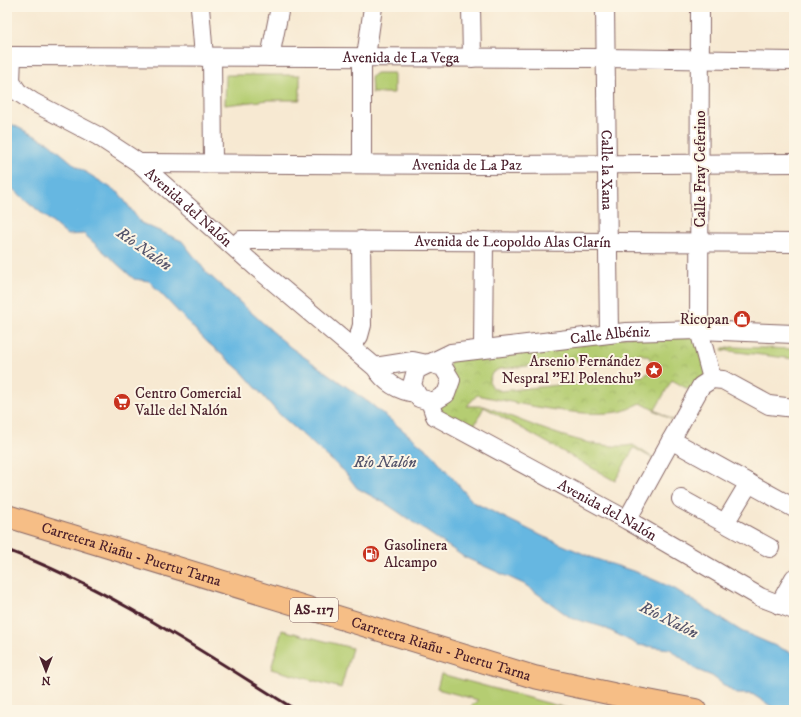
<svg xmlns="http://www.w3.org/2000/svg" width="801" height="717" viewBox="0 0 801 717" font-family="'IM FELL DW Pica',serif">
<style>
.grass{fill:#b5cd72;stroke:#80764e}
.park{fill:url(#park-crowns);stroke:#80764e;fill-rule:evenodd}
.water{fill:#66b7e1;stroke:#586b86}
.lines{fill:none;stroke-linecap:round;stroke-linejoin:round}
.minor-casing{stroke:#876665;stroke-width:20}
.major-casing{stroke:#876665;stroke-width:24}
.minor{stroke:#fff;stroke-width:18}
.major{stroke:#f6be86;stroke-width:22}
.rail{stroke:#4a1f2b;stroke-width:3}
.labels{text-anchor:middle;dominant-baseline:central;stroke-width:4;stroke-linejoin:round;paint-order:stroke}
.shield{fill:#fcf5e5;stroke:#7f5f63;stroke-width:1}
.shield-label{font-size:14px;font-weight:bold;fill:#4a1f2b}
.street-label{font-size:15px;fill:#4a1f2b;stroke:#fcf5e5}
.poi-label{font-size:15px;fill:#4a1f2b;stroke:#fcf5e5;text-anchor:end}
.water-label{font-size:16px;font-style:italic;fill:#54546b;stroke:#fcf5e5}
</style>
<defs>
<pattern id="park-crowns" width="20" height="18" patternUnits="userSpaceOnUse"><rect width="20" height="18" fill="#b5cd72"/><path d="M2 6a3 3 0 1 1 6 0M12 15a3 3 0 1 1 6 0" fill="none" stroke="#9db063"/></pattern>
</defs>
<rect width="100%" height="100%" fill="#fcf5e5"/>
<filter id="ink" filterUnits="userSpaceOnUse"><feTurbulence type="fractalNoise" baseFrequency=".025" numOctaves="2"/><feDisplacementMap in="SourceGraphic" scale="8" xChannelSelector="R" yChannelSelector="G"/><feConvolveMatrix kernelMatrix="1 2 1 2 8 2 1 2 1" color-interpolation-filters="sRGB"/></filter>
<filter id="wash" filterUnits="userSpaceOnUse"><feTurbulence type="fractalNoise" baseFrequency=".012" numOctaves="4" result="noise"/><feDisplacementMap in="SourceGraphic" scale="16" xChannelSelector="R" yChannelSelector="G"/><feGaussianBlur stdDeviation="0.9" result="paint"/><feColorMatrix in="noise" values="0 0 0 0 0 0 0 0 0 0 0 0 0 0 0 0 0 1.4 0 .05"/><feComposite in="paint" operator="in"/></filter>
<g filter="url(#wash)">
<rect width="100%" height="100%" fill="#f7e9d2"/>
<path class="grass" d="M376,73H394V93H372L371,77Z
M226,75H300V100H268L225,105Z
M733,347L794,349V359L722,350L723,348Z
M282,630L352,648L341,688L271,669Z
M441,674L573,710L504,709L467,710L478,700L437,689Z"/>
<path class="park" d="M699,330L712,379L697,394L672,380L655,410L680,424L659,462L634,448L615,481L484,407L469,435L435,416L446,394L451,353ZM641,354L649,357L653,364L650,372L643,376L501,391L493,388L489,381L492,373L499,369ZM477,395C517,403 578,418 618,412C626,411 634,406 641,403L680,424L659,462L633,445C592,453 524,421 484,406H467Z"/>
<path class="water" d="M7,122L49,143L76,166L119,193L141,223L182,241L207,273L290,347L371,404L432,454L473,502L542,536L593,558L636,572L675,589L741,631L794,654V710H777L752,694H736L712,676L697,670L670,649L638,645L603,627L571,618L524,584L464,557L388,505L357,488L344,471L279,414L242,372L206,341L149,281L134,279L84,234L67,235L7,184Z"/>
</g>
<g filter="url(#ink)">
<g class="lines">
<defs>
<g id="minor">
<path d="M200,7L204,57"/>
<path d="M471,7L472,58"/>
<path id="s1" d="M605,7L609,334"/>
<path d="M700,7L699,330L712,379"/>
<path id="s2" d="M7,56L605,58L794,61"/>
<path id="s3" d="M12,56L11,82L18,92L33,102L98,136L139,163L255,266L375,367C385,383 398,391 416,393"/>
<path d="M212,57L213,163"/>
<path d="M270,57L280,7"/>
<path d="M362,57V164"/>
<path d="M366,57L373,7"/>
<path id="s4" d="M139,163L484,165L794,163"/>
<path id="s5" d="M235,247L241,240L794,243"/>
<path d="M351,347L359,336L362,325L361,240"/>
<path d="M483,348L484,241"/>
<path id="s6" d="M429,363L443,367L451,380L446,394L433,402L419,398L412,385L416,370L451,353L626,332L699,330L794,334"/>
<path d="M375,367L413,361L427,364"/>
<path d="M712,379L723,380L769,405L794,408"/>
<path id="s7" d="M430,401L435,416L627,520L760,597L794,610"/>
<path d="M671,440L794,508"/>
<path d="M681,499L770,548"/>
<path d="M627,520L701,386L712,379"/>
<path d="M725,523L749,483"/>
<path d="M779,605L794,578"/>
</g>
<g id="major">
<path id="s8" d="M7,516L534,677L622,696L695,710"/>
</g>
</defs>
<use href="#minor" class="minor-casing"/>
<use href="#major" class="major-casing"/>
<use href="#minor" class="minor"/>
<use href="#major" class="major"/>
<path class="rail" d="M7,550C110,589 202,652 296,710"/>
</g>
</g>
<defs>
<symbol id="shop-disc" viewBox="-11 -11 22 22"><circle r="9.5" fill="#c8321e" stroke="#fcf5e5"/><path d="M-5-2.5h2.3a2.7 3.5 0 0 1 5.4 0H5L5.5 6h-11ZM-1.5-2.5h3a1.5 2.3 0 0 0-3 0Z" fill="#fff"/></symbol>
<symbol id="sight-disc" viewBox="-11 -11 22 22"><circle r="9.5" fill="#c8321e" stroke="#fcf5e5"/><path d="M0-6L1.8-2.2L6-1.7L2.9 1.2L3.7 5.4L0 3.3L-3.7 5.4L-2.9 1.2L-6-1.7L-1.8-2.2Z" fill="#fff"/></symbol>
<symbol id="supermarket-disc" viewBox="-11 -11 22 22"><circle r="9.5" fill="#c8321e" stroke="#fcf5e5"/><path d="M-6-5.5h2.5l.6 2H6L4.5 2H-2.5L-4.4-4H-6ZM-1.5 3.2a1.3 1.3 0 1 0 .1 0ZM3 3.2a1.3 1.3 0 1 0 .1 0Z" fill="#fff"/></symbol>
<symbol id="fuel-disc" viewBox="-11 -11 22 22"><circle r="9.5" fill="#c8321e" stroke="#fcf5e5"/><path d="M-5.5-6h7V0h2V4h1.3V-2.5L3-4.5l.8-.8L6-3V5H2.5V1h-1V6h-7ZM-4.2-4.7v3.2H.2V-4.7Z" fill="#fff"/></symbol>
</defs>
<g fill-rule="evenodd">
<use href="#shop-disc" x="732" y="309" width="20" height="20"/>
<use href="#sight-disc" x="644" y="360" width="20" height="20"/>
<use href="#supermarket-disc" x="112" y="392" width="20" height="20"/>
<use href="#fuel-disc" x="361" y="544" width="20" height="20"/>
</g>
<g class="labels">
<rect class="shield" x="290" y="598" width="48" height="24" rx="3"/>
<g class="shield-label">
<text x="314" y="610">AS-117</text>
</g>
<g class="street-label">
<text stroke="none"><textPath href="#s2" startOffset="394">Avenida de La Vega</textPath></text>
<text stroke="none"><textPath href="#s4" startOffset="328">Avenida de La Paz</textPath></text>
<text transform="translate(700 169) rotate(-90)">Calle Fray Ceferino</text>
<text stroke="none"><textPath href="#s1" startOffset="163">Calle la Xana</textPath></text>
<text stroke="none"><textPath href="#s3" startOffset="245">Avenida del Nalón</textPath></text>
<text stroke="none"><textPath href="#s5" startOffset="281">Avenida de Leopoldo Alas Clarín</textPath></text>
<text stroke="none"><textPath href="#s6" startOffset="304">Calle Albéniz</textPath></text>
<text stroke="none"><textPath href="#s7" startOffset="212">Avenida del Nalón</textPath></text>
<text stroke="none"><textPath href="#s8" startOffset="130">Carretera Riañu - Puertu Tarna</textPath></text>
<text stroke="none"><textPath href="#s8" startOffset="454">Carretera Riañu - Puertu Tarna</textPath></text>
</g>
<g class="poi-label">
<text x="729" y="319">Ricopan</text>
<text x="641" y="361">Arsenio Fernández<tspan x="641" dy="17">Nespral "El Polenchu"</tspan></text>
<text x="135" y="393" text-anchor="start">Centro Comercial<tspan x="135" dy="17">Valle del Nalón</tspan></text>
<text x="384" y="545" text-anchor="start">Gasolinera<tspan x="384" dy="17">Alcampo</tspan></text>
</g>
<g class="water-label">
<text transform="translate(144 249) rotate(35)">Río Nalón</text>
<text x="385" y="462">Río Nalón</text>
<text transform="translate(669 620) rotate(27)">Río Nalón</text>
</g>
</g>
<rect width="801" height="717" fill="none" stroke="#fcf5e5" stroke-width="24"/>
<g transform="translate(46 671) rotate(180)" stroke="#fcf5e5" stroke-width="3" paint-order="stroke">
<path d="M0-3L7 15L0 10L-7 15Z" fill="#4a1f2b"/>
<text y="-6" font-size="11" font-weight="bold" text-anchor="middle" fill="#4a1f2b">N</text>
</g>
</svg>
